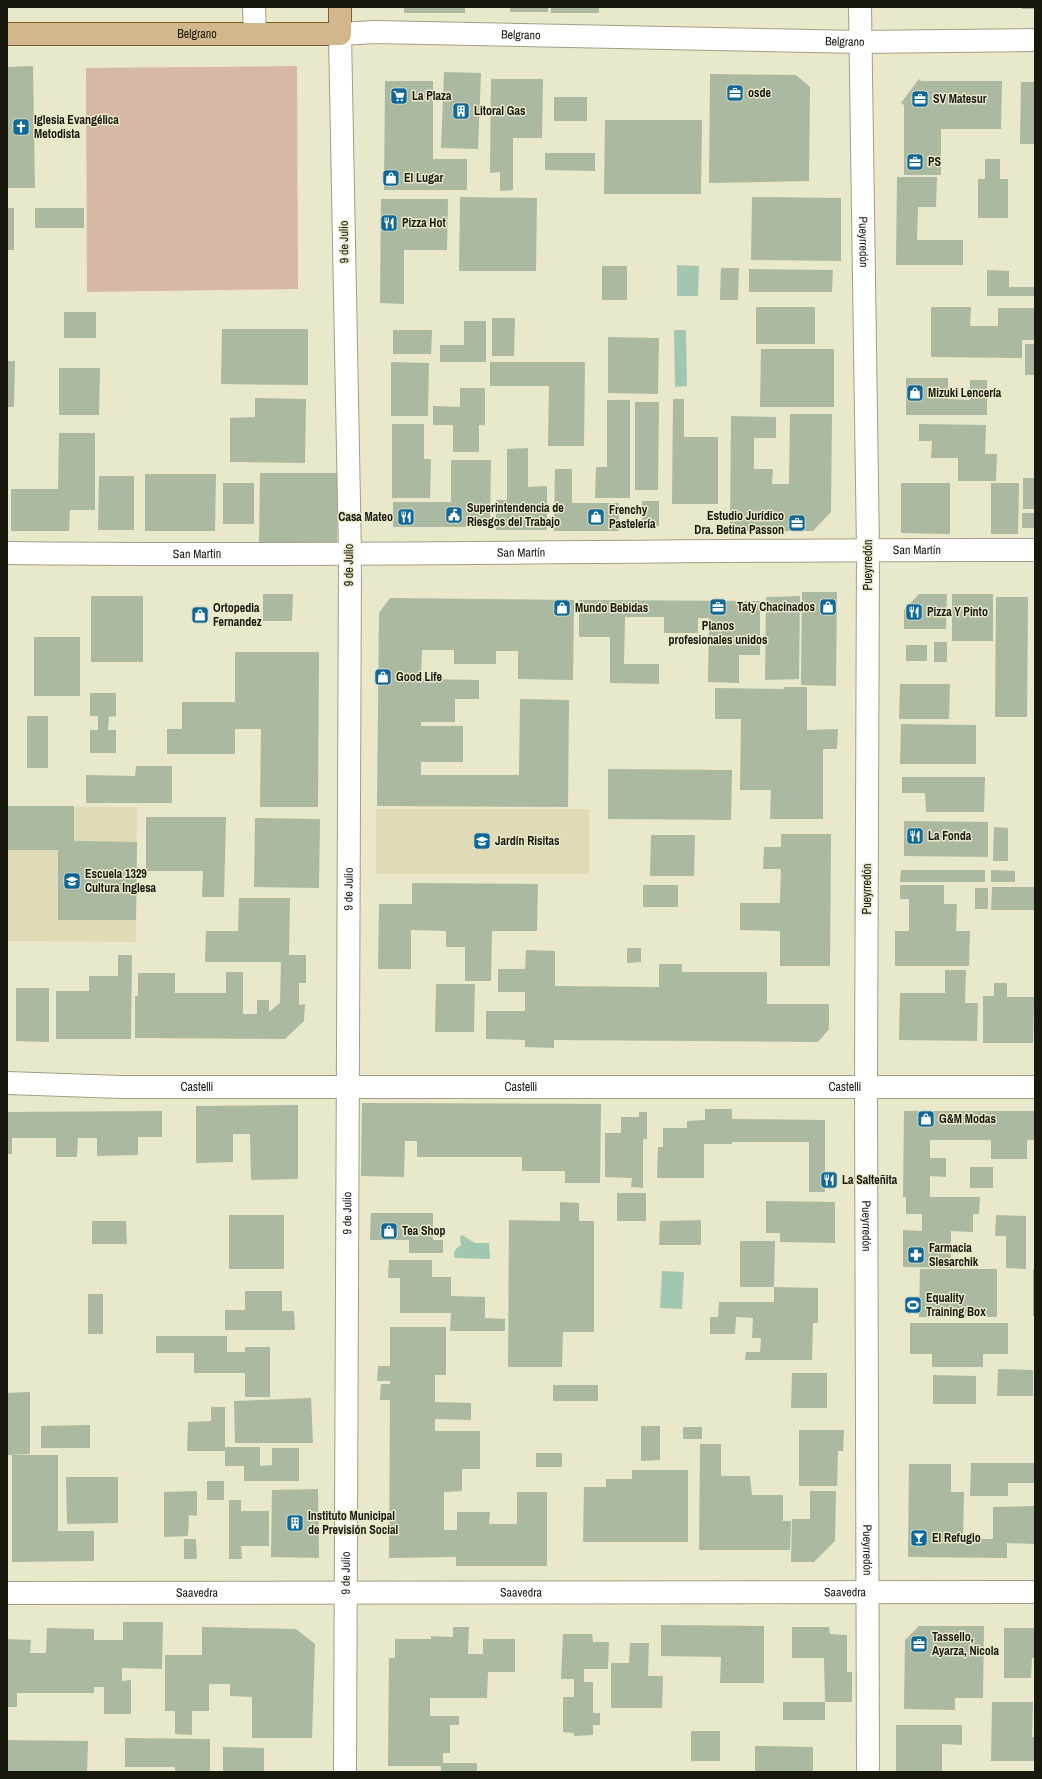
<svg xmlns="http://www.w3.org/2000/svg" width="1042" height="1779" viewBox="0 0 1042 1779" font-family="'Archivo Narrow',sans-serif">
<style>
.built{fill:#dedbb6}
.green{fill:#d7b7a6}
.water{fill:#a1c7b0}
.building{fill:#aab99f}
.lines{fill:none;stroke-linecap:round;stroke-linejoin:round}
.minor-casing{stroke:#a19f83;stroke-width:24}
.major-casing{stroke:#7e602e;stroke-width:24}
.minor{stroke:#fff;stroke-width:22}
.major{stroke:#d2b68c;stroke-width:22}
.labels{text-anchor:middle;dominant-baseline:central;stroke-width:3;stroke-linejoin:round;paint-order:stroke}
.street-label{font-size:12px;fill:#19180e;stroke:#eae8ca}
.poi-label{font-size:12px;font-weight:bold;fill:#19180e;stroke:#eae8ca;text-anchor:start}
</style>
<rect width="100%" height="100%" fill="#eae8ca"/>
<path class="built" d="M7,806L137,807L136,942L7,941Z
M376,809H589V874H376Z"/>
<path class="green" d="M297,66L298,289L87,292L86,68Z"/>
<path class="water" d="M677,265L699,266L698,296H677Z
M674,330H686L687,386L675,387Z
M462,1235L475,1243H489L490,1259L455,1258C452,1251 456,1249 461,1245L460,1237Z
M662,1271L684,1272L682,1309L660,1308Z"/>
<path class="building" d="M404,7H465V13H404Z
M510,7H548V12H510Z
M551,7H599V13H551Z
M1022,7H1035V9H1022Z
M33,66L35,188H7V67Z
M444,72L481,73L478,149L441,148Z
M710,74L796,75L810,87L809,181L709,183Z
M491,79H543L542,138H513V190L500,191V172L490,173Z
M919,79L921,81H1002L1001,129H941V175H904V105L901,103Z
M385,81H433V159H467V190H384Z
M1021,82H1035V144H1020Z
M554,97H587V121H554Z
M605,120H702L701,194H604Z
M545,153H595V171L545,170Z
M985,159H1000V179H1008V218H978V179H985Z
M897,177H937L936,207H918L917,240H963V265H896Z
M460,197L537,198L536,271H459Z
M752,197L841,198V261L751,260Z
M381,199H448L447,250H404V304L380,303Z
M7,208H14V250H7Z
M35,208H84V228H35Z
M602,266H627V300H602Z
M721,268H739L738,300H720Z
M749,269L833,270L832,292H749Z
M987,270L1009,271V287H1035V296H987Z
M756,307H815V344H756Z
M931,307H971L970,326H998V308H1035V340H1022V358L931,357Z
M64,312H96V338H64Z
M492,318H515L514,356H492Z
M464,321H486V362H440V345H464Z
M222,329H308V385L221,384Z
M393,330H432L431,354H393Z
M608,337L659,338L658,394L608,393Z
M1025,344H1035V375H1025Z
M761,349H834V407H760Z
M7,361H15L14,407H7Z
M391,362L429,363L428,416H391Z
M490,362H585L584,446H548L549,386H490Z
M59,368H100L99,415H59Z
M906,378H948V399L970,400V380H987V415H906Z
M460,388H485V425H479V452H453V425H433V406L460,407Z
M255,398L306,399L305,463L230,462V418L255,417Z
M673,399H684V437H718V504H672Z
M607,400H630V498H595L596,467H607Z
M635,402H659L658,490H635Z
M790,414H832L831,512L813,531H730L731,416L776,417V438H754V469H773L772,484H789Z
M392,424H424V459H431L430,498H392Z
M919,424L986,425L985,454H997L996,481H958V458H931L932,441H919Z
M59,433H95V510H70L69,531H11V489H58Z
M528,448V487L547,486V530H496V500H507V449Z
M451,460H491L490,527H393V502H451Z
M555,469H572V503H619V531H554Z
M260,473H338L337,545H259Z
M145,474H216L215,531H145Z
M99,476H134V530H98Z
M1023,478H1035V509H1023Z
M223,483H254V524H223Z
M901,483H950V534L901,533Z
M991,483H1019L1018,534H991Z
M642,501H659V526L642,525Z
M1022,513H1035V528H1022Z
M802,592H837L836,686L801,685Z
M263,594H293L292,621H263Z
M919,594H947L946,629H904V610Z
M952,594H993V641H952Z
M91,596H143V662H91Z
M800,596L799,679L765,680L766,597Z
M996,597H1028L1027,717H995Z
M390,598L574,600L573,680L518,679V651H496V664H454V650H422L421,679L479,680V699H455V722H421V726H463V762H421V775H519L520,699L569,700L568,807L377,806L379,613Z
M579,600L760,601V655H739V683L708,682L709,618H698V633H664V617H625L624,664H659V684L610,683V637H579Z
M34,637H80V696H34Z
M934,642H947V662H934Z
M906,645H927V661H906Z
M235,652H319L318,807H260L261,729H235V754H167V729H182V702H235Z
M900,684H950L949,719H899Z
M784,687H807V730L838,729L837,749H823V819H770L771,790H740L741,719H715V688L784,689Z
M90,693H116V716L109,717L108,730H116V753H90V730H98V716H90Z
M27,716H48V768H27Z
M901,724L976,725V764H900Z
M136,766H172V803H86V775L135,776Z
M608,769L732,770L731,820L608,819Z
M902,777H985L984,812H926L925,793H902Z
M7,806H74V841L137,842L136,920H58V850H7Z
M146,817H226L224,897H202L203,871H146Z
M255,818L320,819L319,888L254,887Z
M904,821L988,822V857L904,856Z
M994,827L1008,828V861H993Z
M781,834H831L830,966H780V931L740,930V903H780L781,869H763L764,847H781Z
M651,835H695L694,876H650Z
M901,870H985V882H900Z
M991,870L1015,871V882H991Z
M412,883L538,884L537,931H492L491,981H465V947H446V931L411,930V969H378L379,904H412Z
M643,885H678V907H643Z
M900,885H944V904H957L956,931H970L969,966H895V931H909V899H900Z
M992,887H1035V910H991Z
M975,888H988V909H975Z
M239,898H290L289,955H306V983H299V1005L305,1004L304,1021L285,1039L135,1038V996H138V973H175V993H226V972H243V1014H257V1000H269V1012L280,1003L281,962H205L206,931H238Z
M627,948H641V962L627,963Z
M526,950L555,951V986L659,987V964H682V972H767V1004H829V1029L818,1042L554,1040V1048L525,1047V1040L486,1039V1011H525V992H498V969H525Z
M118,955H132L131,1039H56V991H89V976H118Z
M945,970H966L965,1003H978L977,1041L899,1040L900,993H945Z
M994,983H1007V997H1034L1033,1043H983V996H994Z
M436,984H475L474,1032H435Z
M16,988H49V1042L16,1041Z
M362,1103L601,1104L600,1183H565V1171H522V1157H417V1141H405L404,1177L361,1176Z
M298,1105V1179L251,1180L250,1134H233V1162L196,1163V1106Z
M705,1109H732V1119L825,1120V1192H809V1142H732V1144H704V1178H657L658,1147H663V1128H687V1121L705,1120Z
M162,1111V1137H138V1155L97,1156V1138H78L77,1157H56V1138H12V1154H7V1112Z
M904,1111H1035V1140H1027V1159H991V1140H930V1158H946V1177L930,1176V1197H980L979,1214H973V1232L951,1231V1268L903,1267V1230L922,1231V1214H906V1197H903Z
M639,1112H647V1139H643V1188L631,1187L632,1178L605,1177V1133H621V1117H639Z
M970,1167H993V1188H970Z
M617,1193H646V1221H617Z
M766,1201L835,1202V1243L780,1242V1233H766Z
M560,1202L579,1203V1221H594V1332H563L562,1367H508L509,1220L560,1221Z
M371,1213H433V1240H443V1253H409V1240H370Z
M229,1215H284V1269H229Z
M996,1215L1026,1216V1269L1006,1268V1236H995Z
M701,1220V1245H659L660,1221Z
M92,1221H126L127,1244H92Z
M740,1241H775L774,1287H740Z
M389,1260H432V1277H451V1296L485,1297V1318L505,1319V1331H450L451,1313H400V1278H388Z
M920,1269H997V1317H919Z
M1033,1269H1035V1316H1033Z
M774,1287L818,1288V1323H813L812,1360H745L746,1352H760L761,1338H752L753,1318L736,1317L735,1334H710V1317H718L719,1302H774Z
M245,1291H282V1311H294L295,1330H225V1310H245Z
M88,1294H103V1334H88Z
M910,1323H1008V1354H983V1367H932V1354H910Z
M390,1327H446V1375H435V1402L471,1403V1420L435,1419V1431H480V1469H462V1491L444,1492V1530H457V1512H490L489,1524H517V1492H547V1566H456V1557L389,1558L390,1400H380L381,1384H390V1381H377L378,1366H390Z
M156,1336H227V1352H245V1347H270V1397H245V1373H194V1353H156Z
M998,1369L1033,1370V1396H997Z
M792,1373H827V1408H791Z
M933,1375L976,1376V1404H933Z
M553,1385H598V1401H553Z
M30,1392V1454L7,1455V1393Z
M311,1398L313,1443H235L234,1401Z
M211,1407H225V1447H260V1466L272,1465V1448H299V1481H244V1466H225V1451H187L188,1422L211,1421Z
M90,1425V1448H41V1426Z
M641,1426H660V1460L641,1461Z
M683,1427H702V1439H683Z
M799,1430H844L843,1451H838L837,1486H799Z
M700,1444H721V1476H750L752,1495H783V1521H791L790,1550H699Z
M536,1453H562V1467H536Z
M12,1455H58V1531H94V1561L12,1562Z
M971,1463H1035V1483H1008V1496H970Z
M909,1464H951V1492H964L963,1539H993V1507L1035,1506V1544L1007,1543V1558L908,1557Z
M632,1470H688V1542H583L584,1487H606V1479H632Z
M66,1477H118V1523L67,1524Z
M207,1481H224V1500H207Z
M318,1489L319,1558L271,1557L272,1490Z
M197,1491V1516L189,1515L188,1536L164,1537V1492Z
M810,1491H836L835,1541L814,1562H791L792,1519H810Z
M229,1500H241V1511H269V1546H241L242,1559H229Z
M184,1539H196L197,1559H184Z
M123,1622H163L162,1669L122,1668V1681L131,1680V1714H104V1687H94V1693H17V1707H7V1639L31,1640L30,1653H46L47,1628L94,1629V1640H123Z
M661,1625L764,1626V1683H720L721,1657L661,1656Z
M919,1626H984L983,1698H955V1710L904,1709L905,1640Z
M202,1627L296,1629L315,1644L312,1738H252V1697L230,1696V1684H209V1711H192V1735L175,1734V1711H165V1655H202Z
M453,1627H469L468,1654H483V1639H515V1672H488L487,1698H430V1716H459V1725H450V1753H443V1763H477V1772H441V1766H388L389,1658H395V1639H431V1636L453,1637Z
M792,1627H829L830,1634L847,1635V1672H852V1702H825V1720H783V1702H825L824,1658H792Z
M1004,1628H1035V1658H1032L1031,1678H1004Z
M563,1634H592L593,1642H609L608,1669H584V1682H593V1713H600V1725H593V1735L574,1736V1733L563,1732V1697H574V1679H561Z
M630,1643H649L648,1676H663L662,1708H611V1663H629Z
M992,1702H1033L1032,1737H1035V1761H991Z
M896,1725H962V1745L942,1744V1772H896Z
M691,1731H720V1761H691Z
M125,1738L210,1739V1772H175V1767H125Z
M7,1740L88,1741L87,1772H7Z
M755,1746L813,1747V1772H755Z
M223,1747L264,1748V1772H223Z"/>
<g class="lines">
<defs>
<g id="minor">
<path d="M254,7L255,34"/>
<path id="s1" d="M860,7L868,550L866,1087L868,1772"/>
<path id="s2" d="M7,553C350,557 692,549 1035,550"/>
<path id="s3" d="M7,1083L121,1087H1035"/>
<path id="s4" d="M7,1593L1035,1592"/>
<path id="s5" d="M345,1772L350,555L340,34L375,32L860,42L1035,40"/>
</g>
<g id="major">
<path id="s6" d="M7,34H340V7"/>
</g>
</defs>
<use href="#minor" class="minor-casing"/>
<use href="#major" class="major-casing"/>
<use href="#minor" class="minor"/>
<use href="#major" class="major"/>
</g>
<defs>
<symbol id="office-square" viewBox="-11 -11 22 22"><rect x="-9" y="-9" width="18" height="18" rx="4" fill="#116898" stroke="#eae8ca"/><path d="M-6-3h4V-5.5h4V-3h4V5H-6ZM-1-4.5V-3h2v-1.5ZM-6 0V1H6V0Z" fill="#fff"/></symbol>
<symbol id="supermarket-square" viewBox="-11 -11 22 22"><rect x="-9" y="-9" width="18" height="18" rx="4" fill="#116898" stroke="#eae8ca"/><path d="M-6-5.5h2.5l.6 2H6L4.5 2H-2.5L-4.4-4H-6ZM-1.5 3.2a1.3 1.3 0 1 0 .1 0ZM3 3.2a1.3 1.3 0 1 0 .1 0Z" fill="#fff"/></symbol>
<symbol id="building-square" viewBox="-11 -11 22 22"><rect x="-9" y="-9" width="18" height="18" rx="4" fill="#116898" stroke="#eae8ca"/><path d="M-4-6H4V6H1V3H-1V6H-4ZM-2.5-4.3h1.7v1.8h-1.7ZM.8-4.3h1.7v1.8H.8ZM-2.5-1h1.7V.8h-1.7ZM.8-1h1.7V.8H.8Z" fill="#fff"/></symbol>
<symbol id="church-square" viewBox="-11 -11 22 22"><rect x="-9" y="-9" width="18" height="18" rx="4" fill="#116898" stroke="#eae8ca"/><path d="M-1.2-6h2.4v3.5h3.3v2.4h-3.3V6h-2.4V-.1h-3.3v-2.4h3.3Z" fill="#fff"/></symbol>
<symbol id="shop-square" viewBox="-11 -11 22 22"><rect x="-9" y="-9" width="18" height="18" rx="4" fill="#116898" stroke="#eae8ca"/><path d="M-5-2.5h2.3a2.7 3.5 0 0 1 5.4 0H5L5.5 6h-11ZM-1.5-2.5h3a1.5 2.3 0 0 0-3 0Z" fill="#fff"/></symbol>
<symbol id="restaurant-square" viewBox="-11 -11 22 22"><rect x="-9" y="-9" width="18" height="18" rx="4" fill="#116898" stroke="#eae8ca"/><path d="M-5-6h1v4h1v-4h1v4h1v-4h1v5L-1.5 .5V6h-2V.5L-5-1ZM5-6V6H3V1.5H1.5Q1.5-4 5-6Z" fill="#fff"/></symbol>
<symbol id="civic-square" viewBox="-11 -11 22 22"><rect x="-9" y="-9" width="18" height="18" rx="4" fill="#116898" stroke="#eae8ca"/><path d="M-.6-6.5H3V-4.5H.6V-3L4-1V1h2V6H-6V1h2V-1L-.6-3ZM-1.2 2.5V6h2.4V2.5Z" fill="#fff"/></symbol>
<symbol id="school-square" viewBox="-11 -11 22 22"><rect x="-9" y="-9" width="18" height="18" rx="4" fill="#116898" stroke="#eae8ca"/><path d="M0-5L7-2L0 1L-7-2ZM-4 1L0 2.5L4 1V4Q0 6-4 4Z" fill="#fff"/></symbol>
<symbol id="pharmacy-square" viewBox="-11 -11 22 22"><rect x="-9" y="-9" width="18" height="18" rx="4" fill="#116898" stroke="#eae8ca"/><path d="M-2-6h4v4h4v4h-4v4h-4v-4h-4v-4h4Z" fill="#fff"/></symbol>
<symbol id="stadium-square" viewBox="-11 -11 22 22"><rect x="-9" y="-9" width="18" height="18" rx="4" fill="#116898" stroke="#eae8ca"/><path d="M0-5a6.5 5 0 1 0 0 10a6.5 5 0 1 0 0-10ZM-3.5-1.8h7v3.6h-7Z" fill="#fff"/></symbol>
<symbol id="bar-square" viewBox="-11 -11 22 22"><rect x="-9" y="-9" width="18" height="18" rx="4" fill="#116898" stroke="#eae8ca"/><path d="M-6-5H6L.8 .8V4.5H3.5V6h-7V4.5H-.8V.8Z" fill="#fff"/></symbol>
</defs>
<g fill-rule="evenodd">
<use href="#office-square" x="725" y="83" width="20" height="20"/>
<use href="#supermarket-square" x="389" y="86" width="20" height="20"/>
<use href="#office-square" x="910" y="89" width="20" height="20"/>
<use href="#building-square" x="451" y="101" width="20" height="20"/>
<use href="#church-square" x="11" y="117" width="20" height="20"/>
<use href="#office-square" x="905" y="152" width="20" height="20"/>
<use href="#shop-square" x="381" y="168" width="20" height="20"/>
<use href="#restaurant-square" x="379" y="213" width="20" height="20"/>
<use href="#shop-square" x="905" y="383" width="20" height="20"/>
<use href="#civic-square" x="444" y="505" width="20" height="20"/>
<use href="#restaurant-square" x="396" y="507" width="20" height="20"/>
<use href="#shop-square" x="586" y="507" width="20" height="20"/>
<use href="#office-square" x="787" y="513" width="20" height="20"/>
<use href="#office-square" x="708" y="597" width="20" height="20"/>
<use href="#shop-square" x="818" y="597" width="20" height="20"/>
<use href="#shop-square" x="552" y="598" width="20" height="20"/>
<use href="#restaurant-square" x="904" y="602" width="20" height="20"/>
<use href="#shop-square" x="190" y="605" width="20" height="20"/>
<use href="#shop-square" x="373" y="667" width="20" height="20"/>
<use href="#restaurant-square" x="905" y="826" width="20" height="20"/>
<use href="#school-square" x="472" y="831" width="20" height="20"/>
<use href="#school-square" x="62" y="871" width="20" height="20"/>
<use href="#shop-square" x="916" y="1109" width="20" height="20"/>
<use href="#restaurant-square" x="819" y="1170" width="20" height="20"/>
<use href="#shop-square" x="379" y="1221" width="20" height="20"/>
<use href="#pharmacy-square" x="906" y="1245" width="20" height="20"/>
<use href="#stadium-square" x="903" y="1295" width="20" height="20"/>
<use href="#building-square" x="285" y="1513" width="20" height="20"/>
<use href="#bar-square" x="909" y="1528" width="20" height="20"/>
<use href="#office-square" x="909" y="1634" width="20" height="20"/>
</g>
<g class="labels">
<g class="street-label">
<text stroke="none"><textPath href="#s6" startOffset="190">Belgrano</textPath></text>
<text stroke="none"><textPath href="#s5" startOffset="1919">Belgrano</textPath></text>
<text stroke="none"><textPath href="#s5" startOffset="2243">Belgrano</textPath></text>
<text transform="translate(344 242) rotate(-91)">9 de Julio</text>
<text stroke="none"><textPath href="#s1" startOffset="235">Pueyrredón</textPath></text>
<text stroke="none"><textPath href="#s2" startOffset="910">San Martín</textPath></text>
<text stroke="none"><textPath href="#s2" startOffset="514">San Martín</textPath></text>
<text stroke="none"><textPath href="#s2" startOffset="190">San Martín</textPath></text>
<text transform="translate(349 565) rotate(-90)">9 de Julio</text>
<text transform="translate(868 565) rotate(-90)">Pueyrredón</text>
<text stroke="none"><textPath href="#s5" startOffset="883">9 de Julio</textPath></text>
<text transform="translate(867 889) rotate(-90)">Pueyrredón</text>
<text stroke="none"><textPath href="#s3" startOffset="190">Castelli</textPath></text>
<text stroke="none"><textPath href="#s3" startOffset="514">Castelli</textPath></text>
<text stroke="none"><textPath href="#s3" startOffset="838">Castelli</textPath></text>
<text stroke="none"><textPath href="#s5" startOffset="559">9 de Julio</textPath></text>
<text stroke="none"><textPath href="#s1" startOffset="1219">Pueyrredón</textPath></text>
<text stroke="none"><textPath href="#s1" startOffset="1543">Pueyrredón</textPath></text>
<text stroke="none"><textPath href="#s5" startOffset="199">9 de Julio</textPath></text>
<text stroke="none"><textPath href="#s4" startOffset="514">Saavedra</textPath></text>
<text stroke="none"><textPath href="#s4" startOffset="838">Saavedra</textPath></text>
<text stroke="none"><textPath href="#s4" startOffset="190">Saavedra</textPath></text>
</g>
<g class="poi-label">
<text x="748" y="93">osde</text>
<text x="412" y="96">La Plaza</text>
<text x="933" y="99">SV Matesur</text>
<text x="474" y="111">Litoral Gas</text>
<text x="34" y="120">Iglesia Evangélica<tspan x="34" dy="14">Metodista</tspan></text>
<text x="928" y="162">PS</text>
<text x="404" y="178">El Lugar</text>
<text x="402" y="223">Pizza Hot</text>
<text x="928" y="393">Mizuki Lencería</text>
<text x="467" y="508">Superintendencia de<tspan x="467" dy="14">Riesgos del Trabajo</tspan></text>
<text x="609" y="510">Frenchy<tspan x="609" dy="14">Pastelería</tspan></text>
<text x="784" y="516" text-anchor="end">Estudio Jurídico<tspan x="784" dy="14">Dra. Betina Passon</tspan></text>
<text x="393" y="517" text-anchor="end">Casa Mateo</text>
<text x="815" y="607" text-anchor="end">Taty Chacinados</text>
<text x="213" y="608">Ortopedia<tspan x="213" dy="14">Fernandez</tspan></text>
<text x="575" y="608">Mundo Bebidas</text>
<text x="927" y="612">Pizza Y Pinto</text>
<text x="718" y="626" text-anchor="middle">Planos<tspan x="718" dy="14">profesionales unidos</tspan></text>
<text x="396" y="677">Good Life</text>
<text x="928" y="836">La Fonda</text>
<text x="495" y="841">Jardín Risitas</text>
<text x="85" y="874">Escuela 1329<tspan x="85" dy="14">Cultura Inglesa</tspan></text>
<text x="939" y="1119">G&amp;M Modas</text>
<text x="842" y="1180">La Salteñita</text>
<text x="402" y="1231">Tea Shop</text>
<text x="929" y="1248">Farmacia<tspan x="929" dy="14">Slesarchik</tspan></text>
<text x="926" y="1298">Equality<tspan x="926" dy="14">Training Box</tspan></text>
<text x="308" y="1516">Instituto Municipal<tspan x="308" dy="14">de Previsión Social</tspan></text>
<text x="932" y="1538">El Refugio</text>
<text x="932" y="1637">Tassello,<tspan x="932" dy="14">Ayarza, Nicola</tspan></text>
</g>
</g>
<rect width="1042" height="1779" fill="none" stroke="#19180e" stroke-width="16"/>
</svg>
